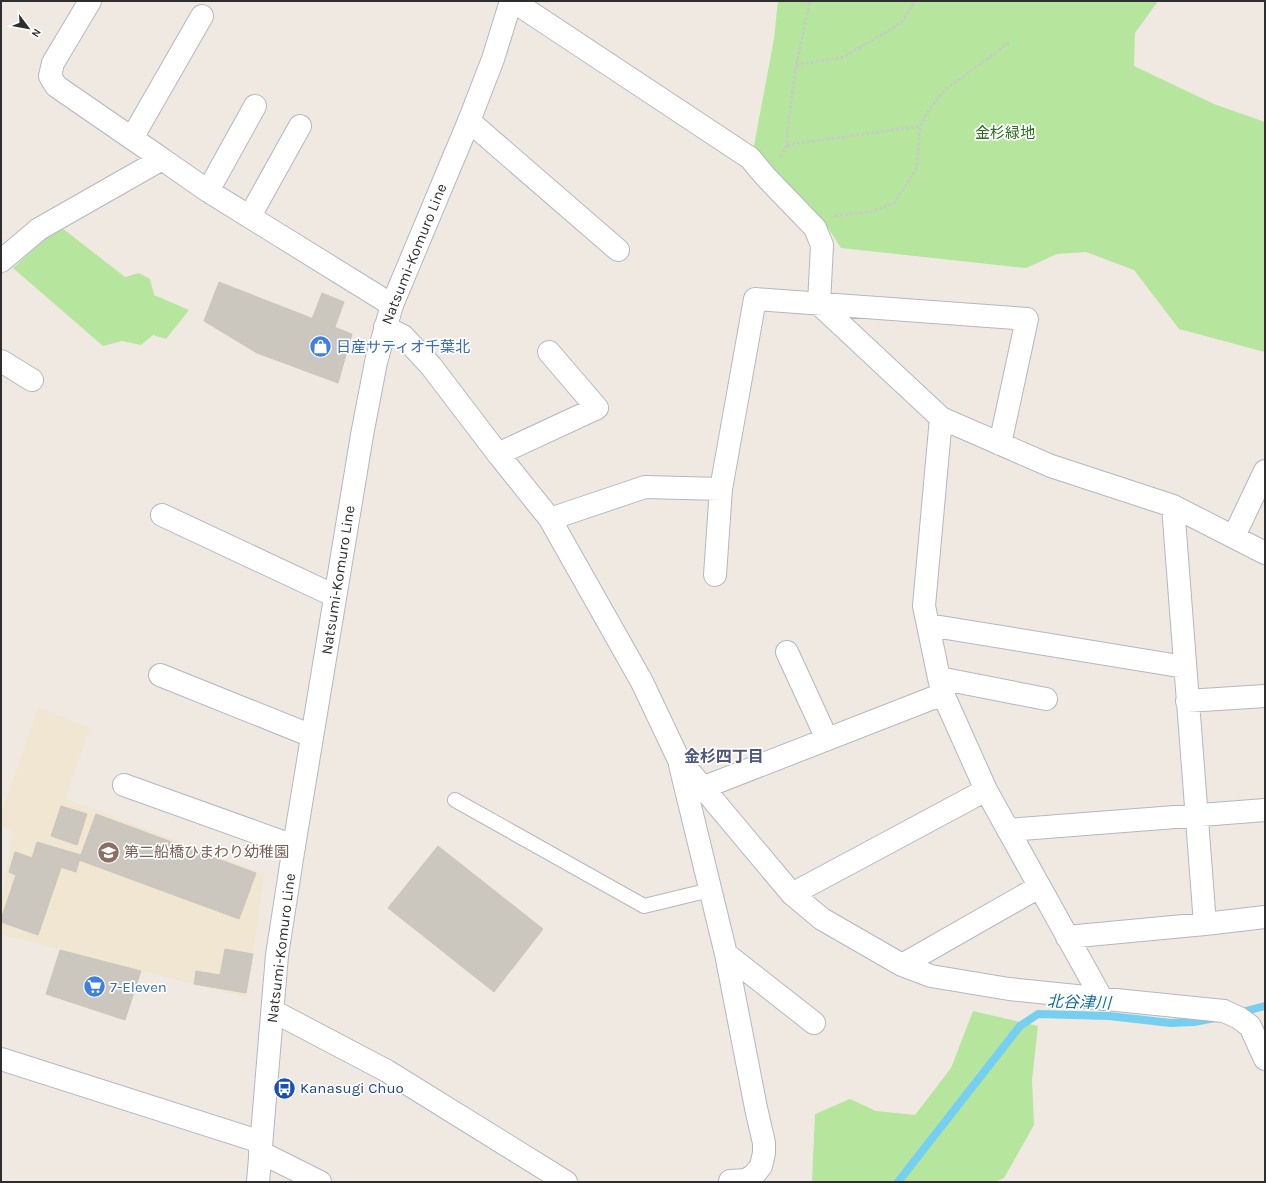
<svg xmlns="http://www.w3.org/2000/svg" width="1266" height="1183" viewBox="0 0 1266 1183" font-family="Karla,'Noto Sans JP',sans-serif">
<style>
.education{fill:#f0e6d1}
.green{fill:#b6e59e}
.lines{fill:none;stroke-linecap:round;stroke-linejoin:round}
.stream{stroke:#75cff0;stroke-width:8}
.building{fill:#cbc7bf;stroke:#cbc5ba}
.lane-casing{stroke:#b4b7c1;stroke-width:16}
.street-casing{stroke:#b4b7c1;stroke-width:24}
.secondary-casing{stroke:#b4b7c1;stroke-width:24}
.path{stroke:#c9c9c9;stroke-width:2.5;stroke-dasharray:3 2;stroke-linecap:butt}
.lane{stroke:#fff;stroke-width:14}
.street{stroke:#fff;stroke-width:22}
.secondary{stroke:#fff;stroke-width:22}
.labels{text-anchor:middle;dominant-baseline:central;stroke-width:3.5;stroke-linejoin:round;paint-order:stroke}
.park-label{font-size:15px;fill:#2c6e1b;stroke:#fff}
.street-label{font-size:15px;fill:#2e2e2e;stroke:#fff}
.shop-label{font-size:15px;fill:#366cbe;stroke:#fff;text-anchor:start}
.education-label{font-size:15px;fill:#785e54;stroke:#fff;text-anchor:start}
.transit-label{font-size:15px;fill:#164399;stroke:#fff;text-anchor:start}
.neighbourhood-label{font-size:16px;font-weight:bold;fill:#4d5680;stroke:#fff}
.water-label{font-size:16px;font-style:italic;fill:#0d6fa3;stroke:#fff}
</style>
<rect width="100%" height="100%" fill="#efe9e1"/>
<path class="education" d="M39,707L90,728L65,798L264,874L247,998L1,934V905L13,831L1,826V813Z"/>
<path class="green" d="M778,1H1158L1135,33L1134,66L1214,104L1265,122V352L1179,329L1134,270L1086,252L1057,254L1026,268L841,248L822,219L753,151L774,39Z
M62,228L125,277L139,273L150,279L154,295L189,310L166,339L153,335L141,345L122,341L103,346L13,268L49,235Z
M973,1011L1038,1026L1032,1080L1034,1125L1004,1178L995,1182H812L815,1114L850,1099L876,1111L915,1115L951,1068Z"/>
<g class="lines">
<path class="stream" d="M1238,1013L1265,1006
M898,1182L1020,1026L1038,1014L1109,1016L1171,1023L1194,1022L1215,1018"/>
</g>
<path class="building" d="M219,282L352,334L338,383L257,353L204,321Z
M322,293L344,302L335,327L312,319Z
M61,806L87,814L77,845L51,836Z
M96,814L256,873L239,919L79,860Z
M37,842L81,855L76,872L32,858Z
M438,846L543,929L494,992L388,908Z
M15,852L61,868L38,935L1,922V919L16,875L9,872Z
M225,949L253,954L246,993L194,984L196,971L220,975Z
M60,950L141,971L125,1020L46,994Z"/>
<g class="lines">
<defs>
<path id="lane" d="M455,800L644,906L710,890"/>
<path id="street" d="M90,1L53,63L50,76L56,86L162,159
M513,1L750,158L765,176L815,228L822,245L819,304L941,418L1051,466L1173,506L1265,553
M469,121L618,250
M132,138L202,16
M208,191L255,106
M250,216L300,126
M1,261L39,229L162,159L208,191L392,305
M385,327L403,336L431,366L498,454L550,519L642,682L678,758L792,894L822,919L902,965L931,976L1009,989L1224,1011L1239,1018L1250,1026L1265,1059
M1,361L32,380
M941,418L924,606L939,678L943,694L986,790L1102,999
M498,454L597,408L549,352
M1173,506L1205,924
M162,515L335,596
M550,519L645,487L721,489
M1234,536L1265,471
M715,575L721,489L755,299L1027,319L1000,444
M928,625L1185,667
M787,652L827,739
M160,675L312,736
M939,678L1046,699
M1187,701L1265,696
M680,765L726,954L756,1108L764,1143V1153L761,1166L754,1175L746,1180L730,1181
M124,785L294,846
M702,788L943,694
M1008,830L1265,810
M792,894L986,790
M1067,937L1205,924L1265,917
M726,954L814,1023
M902,965L1039,887
M273,1011L387,1071L566,1182
M1,1059L261,1142
M260,1152L320,1182"/>
<path id="secondary" d="M258,1182L277,955L294,846L362,435L376,362L392,305L469,121L493,59L511,1"/>
</defs>
<use href="#lane" class="lane-casing"/>
<use href="#street" class="street-casing"/>
<use href="#secondary" class="secondary-casing"/>
<path class="path" d="M796,65L843,57L890,30L902,21L915,1
M787,145L920,126
M781,157L787,145V134L796,65L810,1
M835,216L873,211L894,203L907,184L917,167L920,126L930,108L946,89L1010,42"/>
<use href="#lane" class="lane"/>
<use href="#street" class="street"/>
<use href="#secondary" class="secondary"/>
</g>
<defs>
<symbol id="shop-disc" viewBox="-11 -11 22 22"><circle r="9.5" fill="#3f7fe0" stroke="#fff"/><path d="M-5-2.5h2.3a2.7 3.5 0 0 1 5.4 0H5L5.5 6h-11ZM-1.5-2.5h3a1.5 2.3 0 0 0-3 0Z" fill="#fff"/></symbol>
<symbol id="school-disc" viewBox="-11 -11 22 22"><circle r="9.5" fill="#8d6e63" stroke="#fff"/><path d="M0-5L7-2L0 1L-7-2ZM-4 1L0 2.5L4 1V4Q0 6-4 4Z" fill="#fff"/></symbol>
<symbol id="supermarket-disc" viewBox="-11 -11 22 22"><circle r="9.5" fill="#3f7fe0" stroke="#fff"/><path d="M-6-5.5h2.5l.6 2H6L4.5 2H-2.5L-4.4-4H-6ZM-1.5 3.2a1.3 1.3 0 1 0 .1 0ZM3 3.2a1.3 1.3 0 1 0 .1 0Z" fill="#fff"/></symbol>
<symbol id="bus-disc" viewBox="-11 -11 22 22"><circle r="9.5" fill="#1a4fb4" stroke="#fff"/><path d="M-5-6H5V4H4V6H2V4H-2V6H-4V4H-5ZM-3.5-4V0h7V-4ZM-3.5 1.2v1.5H-2V1.2ZM2 1.2v1.5H3.5V1.2Z" fill="#fff"/></symbol>
</defs>
<g fill-rule="evenodd">
<use href="#shop-disc" x="308" y="334" width="25" height="25"/>
<use href="#school-disc" x="96" y="840" width="25" height="25"/>
<use href="#supermarket-disc" x="82" y="974" width="25" height="25"/>
<use href="#bus-disc" x="272" y="1076" width="25" height="25"/>
</g>
<g class="labels">
<g class="park-label">
<text x="1005" y="133">金杉緑地</text>
</g>
<g class="street-label">
<text transform="translate(414 254) rotate(-68)">Natsumi-Komuro Line</text>
<text transform="translate(338 580) rotate(-81)">Natsumi-Komuro Line</text>
<text transform="translate(281 948) rotate(-83)">Natsumi-Komuro Line</text>
</g>
<g class="shop-label">
<text x="336" y="347">日産サティオ千葉北</text>
<text x="110" y="987">7-Eleven</text>
</g>
<g class="education-label">
<text x="124" y="852">第二船橋ひまわり幼稚園</text>
</g>
<g class="transit-label">
<text x="300" y="1088">Kanasugi Chuo</text>
</g>
<g class="neighbourhood-label">
<text x="724" y="756">金杉四丁目</text>
</g>
<g class="water-label">
<text transform="translate(1079 1002) rotate(2)">北谷津川</text>
</g>
</g>
<rect width="1266" height="1183" fill="none" stroke="#2e2e2e" stroke-width="4"/>
<g transform="translate(28 28) rotate(122)" stroke="#ffffff" stroke-width="3" paint-order="stroke">
<path d="M0-3L7 15L0 10L-7 15Z" fill="#2e2e2e"/>
<text y="-6" font-size="11" font-weight="bold" text-anchor="middle" fill="#2e2e2e">N</text>
</g>
</svg>
